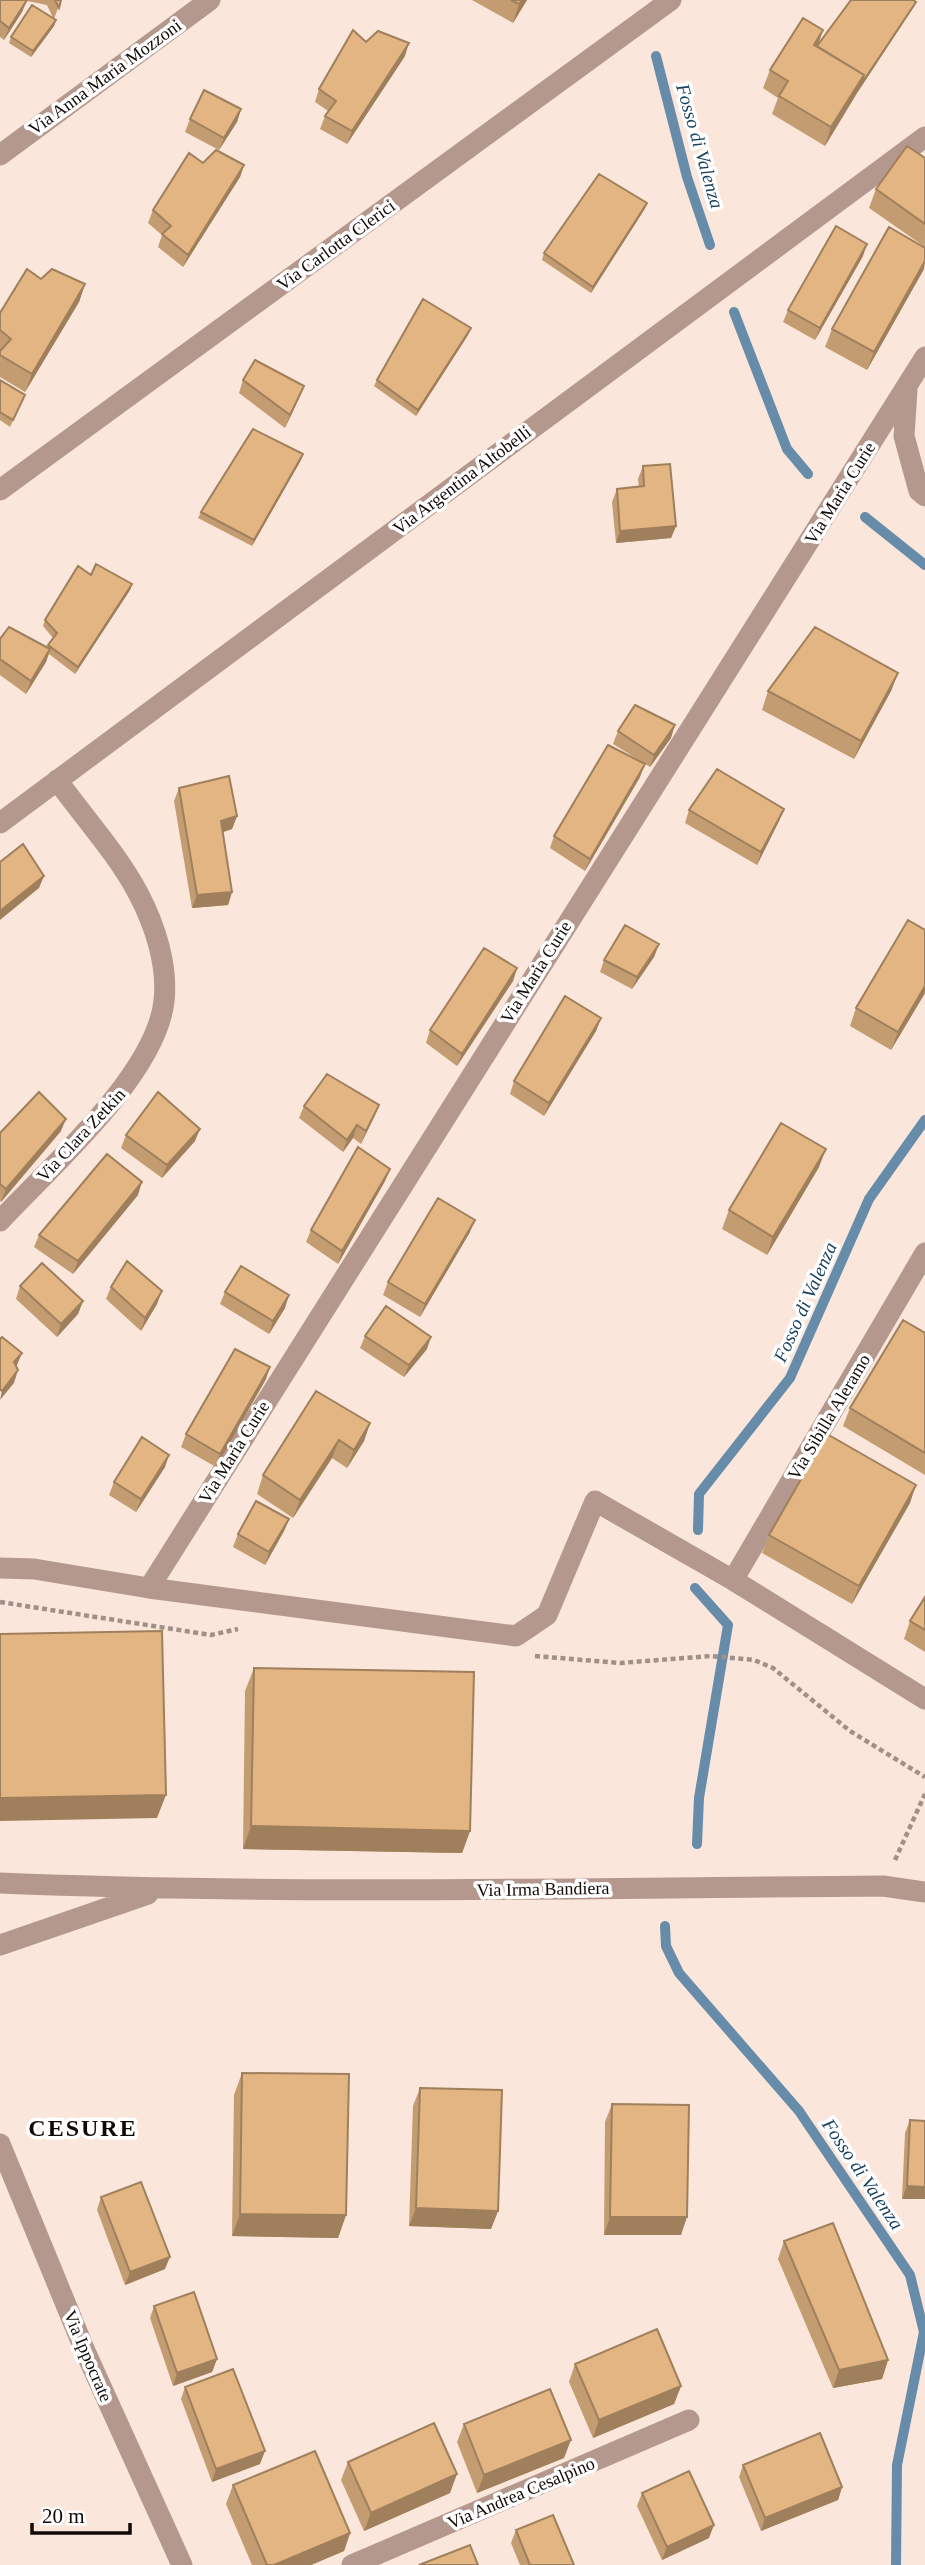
<svg xmlns="http://www.w3.org/2000/svg" width="925" height="2565" viewBox="0 0 925 2565" font-family="'Times New Roman',serif">
<style>
.lines{fill:none;stroke-linecap:round;stroke-linejoin:round}
.stream{stroke:#678ca9;stroke-width:10}
.path{stroke:#9f9188;stroke-width:4.5;stroke-dasharray:5 3.5;stroke-linecap:butt}
.minor{stroke:#b5988d;stroke-width:21}
.wall{fill:#c39c71}
.shaded-wall{fill:#9f7f5c}
.building{fill:#e3b583;stroke:#9f7f5c;stroke-width:2}
.labels{text-anchor:middle;dominant-baseline:central;stroke-width:7;stroke-linejoin:round;paint-order:stroke}
.street-label{font-size:18px;fill:#100a07;stroke:#fff}
.water-label{font-size:19px;font-style:italic;fill:#18415f;stroke:#fff}
.district-label{font-size:24px;font-weight:bold;letter-spacing:2px;fill:#100a07;stroke:#fff}
</style>
<rect width="100%" height="100%" fill="#fae6da"/>
<g class="lines">
<path class="stream" d="M656,56L687,177L710,245
M734,312L787,449L808,474
M865,517L925,565
M698,1530L699,1494L790,1378L869,1199L925,1120
M695,1588L728,1625L699,1798L697,1844
M665,1926L666,1946L679,1973L799,2111L910,2275L924,2332L897,2465L896,2565"/>
<path class="path" d="M0,1602L211,1635L238,1629
M535,1656L620,1663L711,1656L754,1660L773,1668L850,1731L925,1777
M895,1860L925,1794"/>
<path class="minor" d="M0,155L210,0
M907,390L904,436L919,491L925,496
M0,490L671,0
M0,823L925,137
M0,1221C50,1167 156,1075 164,1001C168,965 155,925 138,893C118,855 83,816 57,780
M0,1568L34,1569L149,1588L516,1636L547,1615L595,1501L733,1580L925,1699
M733,1580L925,1253
M149,1588L925,357
M0,1883C294,1895 588,1888 883,1886L925,1892
M0,1945L148,1894
M0,2144L85,2351L182,2565
M352,2565L689,2420"/>
</g>
<path class="wall" d="M0,0H27L22,12L4,40L0,37Z
M27,0H61L54,19L56,20L54,26L31,57L9,43L11,37L53,18L47,5L27,1Z
M472,0H527L513,23Z
M916,2L913,8L857,93L825,146L772,114L778,98L763,88L770,70L818,46Z
M366,42L405,56L347,144L320,129L325,116L328,111L315,102L319,89Z
M241,109L237,122L219,150L185,132L190,119Z
M925,158V247L869,208L876,189Z
M203,163L244,165L240,177L183,267L158,247L162,235L148,223L153,210Z
M647,203L644,210L591,293L542,260L544,253Z
M863,256L815,340L783,322L788,310Z
M924,269L867,370L825,347L832,329Z
M41,279L85,284L79,302L25,392L0,377V313Z
M468,335L416,416L374,386L377,380Z
M0,380L25,395L10,427L0,420Z
M243,380L304,386L299,398L285,428L239,393Z
M303,454L301,460L252,546L198,518L201,512Z
M643,466L676,526L671,538L616,543L612,502L617,489L639,487L638,479Z
M91,575L132,584L130,590L75,674L49,654L46,662L26,694L0,675V639L47,647L53,638L43,626L45,620Z
M898,673L891,691L854,759L762,710L768,691Z
M618,731L671,738L650,767L613,744Z
M640,777L585,871L550,848L554,836Z
M179,788L237,816L232,829L223,832L232,892L228,905L192,908L174,801Z
M784,809L779,821L757,865L685,823L689,810Z
M659,944L654,957L632,989L600,972L604,960Z
M517,968L513,981L457,1066L426,1043L430,1030Z
M925,993L891,1050L850,1026L856,1008Z
M601,1018L596,1031L544,1116L510,1094L514,1081Z
M379,1105L374,1117L361,1144L353,1138L343,1152L299,1118L304,1106Z
M61,1131L1,1202L0,1201V1133Z
M126,1135L195,1141L162,1178L121,1148Z
M819,1167L767,1255L722,1229L729,1210Z
M390,1169L385,1181L338,1264L306,1242L311,1230Z
M138,1195L73,1274L34,1247L39,1235Z
M470,1232L420,1317L383,1295L388,1282Z
M20,1286L83,1301L78,1314L57,1337L16,1299Z
M111,1287L157,1304L141,1331L106,1299Z
M225,1292L285,1308L269,1334L220,1304Z
M925,1333V1475L843,1426L850,1408Z
M365,1336L427,1349L404,1377L360,1348Z
M266,1379L216,1467L181,1447L186,1434Z
M370,1423L364,1441L347,1468L332,1458L293,1518L257,1494L263,1475Z
M165,1467L136,1512L109,1495L114,1482Z
M910,1503L852,1604L762,1553L769,1535Z
M289,1519L284,1531L265,1565L233,1547L238,1534Z
M925,1597V1652L904,1639L910,1621Z
M254,1668L470,1831L462,1853L243,1849L245,1691Z
M242,2073L346,2215L338,2238L232,2236L234,2095Z
M420,2088L498,2211L491,2229L409,2226L413,2106Z
M612,2104L681,2235H604L605,2122Z
M910,2120L925,2199H902L905,2133Z
M101,2197L165,2269L125,2285L97,2210Z
M784,2241L888,2360L882,2379L833,2388L778,2259Z
M154,2306L217,2359L212,2372L173,2386L150,2318Z
M575,2364L681,2386L674,2404L593,2438L569,2382Z
M185,2387L260,2464L212,2482L181,2399Z
M464,2424L564,2458L477,2493L457,2442Z
M348,2462L450,2493L364,2531L341,2480Z
M743,2465L842,2487L838,2500L761,2531L739,2477Z
M233,2485L350,2533L344,2551L311,2565H252L226,2504Z
M642,2493L709,2538L662,2560L637,2506Z
M516,2530L574,2565H520L511,2543Z"/>
<path class="shaded-wall" d="M27,0L22,12L4,40L9,28Z
M522,0H527L513,23L519,4Z
M916,2L913,8L857,93L825,146L831,127L864,75Z
M56,20L54,26L31,57L33,51Z
M823,30L817,48L814,45Z
M409,43L405,56L347,144L352,131Z
M241,109L237,122L219,150L224,138Z
M244,165L240,177L183,267L188,255Z
M647,203L644,210L591,293L593,287Z
M867,244L863,256L815,340L820,328Z
M925,261L924,269L867,370L874,352Z
M85,284L79,302L25,392L32,374Z
M471,328L468,335L416,416L418,410Z
M304,386L299,398L285,428L290,415Z
M303,454L301,460L252,546L254,540Z
M676,526L671,538L616,543L620,531Z
M132,584L130,590L75,674L78,667Z
M50,649L46,662L26,694L31,681Z
M898,673L891,691L854,759L861,741Z
M675,725L671,738L650,767L654,755Z
M645,764L640,777L585,871L590,859Z
M784,809L779,821L757,865L761,852Z
M237,816L232,829L217,834L221,821Z
M44,876L39,888L0,920V911Z
M232,892L228,905L192,908L197,895Z
M659,944L654,957L632,989L637,977Z
M517,968L513,981L457,1066L462,1054Z
M925,986V993L891,1050L898,1032Z
M601,1018L596,1031L544,1116L549,1103Z
M379,1105L374,1117L361,1144L366,1131Z
M66,1119L61,1131L1,1202L6,1189Z
M357,1125L353,1138L343,1152L347,1140Z
M200,1129L195,1141L162,1178L167,1165Z
M826,1149L819,1167L767,1255L773,1237Z
M390,1169L385,1181L338,1264L342,1251Z
M142,1182L138,1195L73,1274L78,1261Z
M475,1220L470,1232L420,1317L425,1304Z
M162,1291L157,1304L141,1331L145,1318Z
M289,1295L285,1308L269,1334L273,1321Z
M83,1301L78,1314L57,1337L61,1324Z
M431,1337L427,1349L404,1377L409,1365Z
M22,1353L17,1365L9,1375L14,1362Z
M270,1367L266,1379L216,1467L220,1454Z
M18,1370L14,1383L0,1400L2,1391Z
M370,1423L364,1441L347,1468L354,1450Z
M339,1440L332,1458L293,1518L300,1500Z
M169,1455L165,1467L136,1512L141,1499Z
M916,1485L910,1503L852,1604L859,1586Z
M289,1519L284,1531L265,1565L269,1552Z
M166,1795L157,1818L0,1821V1798Z
M251,1826L470,1831L462,1853L243,1849Z
M907,2186L925,2187V2199H902Z
M416,2208L498,2211L491,2229L409,2226Z
M240,2214L346,2215L338,2238L232,2236Z
M610,2217H687L681,2235H604Z
M170,2257L165,2269L125,2285L130,2272Z
M217,2359L212,2372L173,2386L177,2373Z
M888,2360L882,2379L833,2388L839,2370Z
M681,2386L674,2404L593,2438L599,2420Z
M571,2440L564,2458L477,2493L484,2475Z
M265,2451L260,2464L212,2482L216,2469Z
M457,2474L450,2493L364,2531L371,2513Z
M842,2487L838,2500L761,2531L765,2518Z
M714,2525L709,2538L662,2560L667,2547Z
M350,2533L344,2551L311,2565H274Z"/>
<path class="building" d="M0,0H27L9,28L0,21Z
M55,0H61L59,8Z
M511,0H522L519,4Z
M851,0H913L916,2L860,86L864,75L817,46Z
M32,5L56,20L33,51L11,37Z
M803,18L823,30L814,45L864,75L831,127L779,96L788,81L770,70Z
M353,30L366,42L378,31L409,43L352,131L325,116L336,101L319,89Z
M204,90L241,109L224,138L190,119Z
M907,146L925,158V224L876,189Z
M216,150L244,165L188,255L162,234L171,226L153,210L189,153L203,163Z
M599,174L647,203L593,287L544,253Z
M836,226L867,244L820,328L788,310Z
M889,227L925,248V261L874,352L832,329Z
M27,269L41,279L52,269L85,284L32,374L0,355V351L11,339L0,330V313Z
M423,299L471,328L418,410L377,380Z
M255,360L304,386L290,415L243,380Z
M0,380L25,395L13,420L0,412Z
M253,429L303,454L254,540L201,512Z
M670,464L676,526L620,531L617,489L644,486L643,466Z
M96,564L132,584L78,667L48,645L57,633L45,620L78,566L91,575Z
M9,627L50,649L31,681L0,659V639Z
M815,627L898,673L861,741L768,691Z
M635,705L675,725L654,755L618,731Z
M608,745L645,764L590,859L554,836Z
M717,769L784,809L761,852L689,810Z
M229,776L237,816L221,821L232,892L197,895L179,788Z
M23,844L44,876L0,911V862Z
M908,920L925,930V986L898,1032L856,1008Z
M625,925L659,944L637,977L604,960Z
M484,948L517,968L462,1054L430,1030Z
M565,996L601,1018L549,1103L514,1081Z
M327,1074L379,1105L366,1131L357,1125L347,1140L304,1106Z
M39,1092L66,1119L6,1189L0,1184V1133Z
M158,1092L200,1129L167,1165L126,1135Z
M781,1123L826,1149L773,1237L729,1210Z
M358,1147L390,1169L342,1251L311,1230Z
M107,1154L142,1182L78,1261L39,1235Z
M438,1198L475,1220L425,1304L388,1282Z
M127,1261L162,1291L145,1318L111,1287Z
M42,1263L83,1301L61,1324L20,1286Z
M241,1266L289,1295L273,1321L225,1292Z
M386,1306L431,1337L409,1365L365,1336Z
M903,1320L925,1333V1453L850,1408Z
M2,1337L22,1353L14,1362L18,1370L2,1391L0,1389V1339Z
M235,1349L270,1367L220,1454L186,1434Z
M316,1391L370,1423L354,1450L339,1440L300,1500L263,1475Z
M827,1434L916,1485L859,1586L769,1535Z
M142,1437L169,1455L141,1499L114,1482Z
M256,1501L289,1519L269,1552L238,1534Z
M925,1597V1630L910,1621Z
M162,1631L166,1795L0,1798V1634Z
M254,1668L474,1672L470,1831L251,1826Z
M242,2073L349,2074L346,2215L240,2214Z
M420,2088L502,2090L498,2211L416,2208Z
M612,2104L689,2105L687,2217H610Z
M910,2120L925,2121V2187L907,2186Z
M141,2182L170,2257L130,2272L101,2197Z
M833,2223L888,2360L839,2370L784,2241Z
M194,2292L217,2359L177,2373L154,2306Z
M657,2329L681,2386L599,2420L575,2364Z
M233,2369L265,2451L216,2469L185,2387Z
M550,2389L571,2440L484,2475L464,2424Z
M434,2423L457,2474L371,2513L348,2462Z
M820,2433L842,2487L765,2518L743,2465Z
M315,2451L350,2533L274,2565H267L233,2485Z
M689,2471L714,2525L667,2547L642,2493Z
M553,2515L574,2565H530L516,2530Z
M470,2545L478,2565H419Z"/>
<g class="labels">
<g class="street-label">
<text transform="translate(105 77) rotate(-36)">Via Anna Maria Mozzoni</text>
<text transform="translate(336 245) rotate(-36)">Via Carlotta Clerici</text>
<text transform="translate(462 480) rotate(-37)">Via Argentina Altobelli</text>
<text transform="translate(840 493) rotate(-58)">Via Maria Curie</text>
<text transform="translate(536 972) rotate(-58)">Via Maria Curie</text>
<text transform="translate(81 1135) rotate(-47)">Via Clara Zetkin</text>
<text transform="translate(829 1417) rotate(-59)">Via Sibilla Aleramo</text>
<text transform="translate(234 1452) rotate(-58)">Via Maria Curie</text>
<text transform="translate(543 1889) rotate(-1)">Via Irma Bandiera</text>
<text transform="translate(88 2356) rotate(67)">Via Ippocrate</text>
<text transform="translate(521 2493) rotate(-23)">Via Andrea Cesalpino</text>
</g>
<g class="water-label">
<text transform="translate(700 146) rotate(74)">Fosso di Valenza</text>
<text transform="translate(805 1302) rotate(-66)">Fosso di Valenza</text>
<text transform="translate(863 2174) rotate(56)">Fosso di Valenza</text>
</g>
<g class="district-label">
<text x="83" y="2128">CESURE</text>
</g>
</g>
<path d="M32 2523v10h98v-10" fill="none" stroke="#100a07" stroke-width="3.5"/>
<text x="42" y="2523" font-size="21" fill="#100a07" stroke="#ffffff" stroke-width="5" paint-order="stroke">20 m</text>
</svg>
